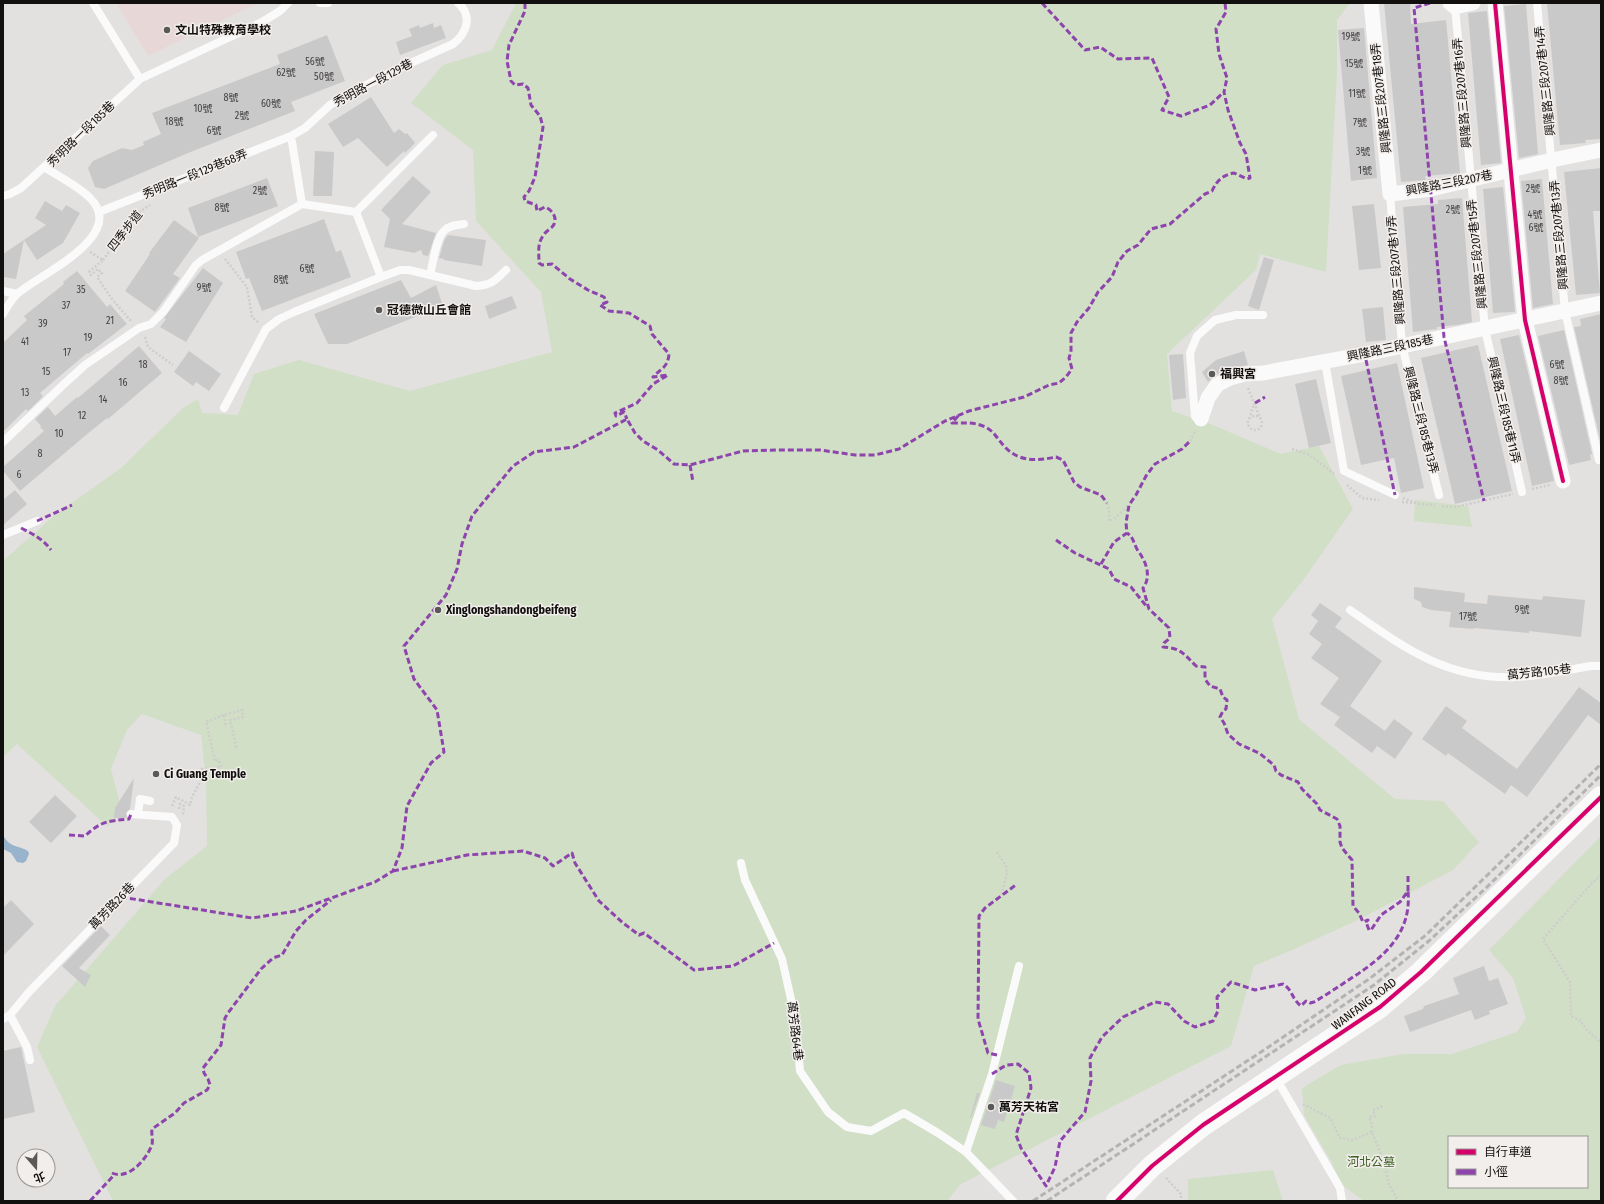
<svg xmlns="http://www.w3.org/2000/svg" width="1604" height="1204" viewBox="0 0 1604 1204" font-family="'Fira Sans Condensed','Noto Sans TC',sans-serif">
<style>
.education{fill:#e7d8d7}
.green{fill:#d0dfc6;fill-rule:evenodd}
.water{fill:#97b4cc}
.building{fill:#cac9c9}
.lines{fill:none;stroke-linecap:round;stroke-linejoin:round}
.path{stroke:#cecdcc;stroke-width:2.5;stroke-dasharray:2 2;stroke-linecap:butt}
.lane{stroke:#fbfafa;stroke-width:8}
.street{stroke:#fbfafa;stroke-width:15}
.secondary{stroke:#fbfafa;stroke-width:22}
.rail{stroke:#b4b3b3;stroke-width:3;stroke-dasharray:6 3;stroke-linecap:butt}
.quiet{stroke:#8e44ad;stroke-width:3;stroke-dasharray:6 3;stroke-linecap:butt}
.cycleway-casing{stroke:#f2eeeb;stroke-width:6}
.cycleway{stroke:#d6006c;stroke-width:4}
.poi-dot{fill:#5b5958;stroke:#f2eeeb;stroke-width:1.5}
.labels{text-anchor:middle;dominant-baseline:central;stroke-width:3;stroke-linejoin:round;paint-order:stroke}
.number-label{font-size:10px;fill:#434140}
.poi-label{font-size:12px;font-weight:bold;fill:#12100f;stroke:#f2eeeb;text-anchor:start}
.street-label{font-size:12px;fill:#12100f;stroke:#f2eeeb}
.park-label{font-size:12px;fill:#3c6123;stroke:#f2eeeb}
</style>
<rect width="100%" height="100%" fill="#e3e1df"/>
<path class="education" d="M116,3H258L148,56Z"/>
<path class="green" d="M516,3H1350L1337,20V74L1326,272L1260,254L1256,270L1167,354L1172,411L1208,423L1281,454L1319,446L1353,509L1304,579L1272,619L1299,719L1395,799L1443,801L1479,842L1453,870L1362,918L1292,950L1254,966L1231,1046L961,1184L947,1201H113L37,1047L55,1006L165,879L207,846L206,780L201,735L142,714L127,730L111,769L122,812L107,826L17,744L3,757V559H5L55,515L121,468L183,408L198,399L202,413L238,415L254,374L299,360L410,391L552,352L541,292L476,221L473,150L411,103L443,65L492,50Z
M1415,500L1468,506L1472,527L1414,521Z
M1601,836V1201H1364L1342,1185L1331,1161L1304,1115L1302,1088L1341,1065L1403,1054H1452L1517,1032L1526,1018L1513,978L1489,950ZM1449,1137H1587V1187H1449Z
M1273,1170L1283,1201H1188V1179Z"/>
<path class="water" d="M3,835C10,848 18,845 28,851L29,854L26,861L23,863L17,862L11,853L3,849Z"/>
<path class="building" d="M1384,3H1410L1411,24L1446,20L1460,173L1425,176L1426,180L1401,182Z
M1547,3H1601V139L1585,140L1586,143L1560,145Z
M1526,4L1538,154L1519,158L1504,6Z
M1487,11L1501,163L1481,165L1468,13Z
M433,23L434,28L441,25L446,38L400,55L396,42L412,36L409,29L419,25L420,28Z
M1364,28L1377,178L1351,181L1338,30Z
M327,35L345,81L291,102L295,111L188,153L104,189L95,187L88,168L93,161L122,148L132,150L144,145L143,142L161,134L152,113L280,64L277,55Z
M371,97L394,133L399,129L405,134L407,133L415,143L405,153L404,151L387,167L358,138L343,147L328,124Z
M315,151L334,152L332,196H313Z
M1601,168V211H1593L1600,293L1576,295L1564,172Z
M413,176L431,192L402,224L436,233L428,256L423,255L421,250L414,253L384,247L390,219L381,210Z
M267,178L278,206L198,237L188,208Z
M1542,179L1553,304L1533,308L1521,181Z
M1503,187L1515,312L1493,313L1483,189Z
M1462,198L1472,322L1457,325L1437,327V329L1413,332L1403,207L1438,204V200Z
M45,201L62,211L66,205L80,213L63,243L37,260L24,240L16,279L3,277V254L46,225L35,218Z
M1374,204L1381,268L1359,270L1352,206Z
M324,219L336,252L341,250L351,277L262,311L249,278L246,279L236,252Z
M174,220L199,238L173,274L180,278L155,312L125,291L150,254L149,253Z
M448,235L486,240L482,266L444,260V259L439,258L444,241Z
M1264,257L1274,260L1259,310L1248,306Z
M203,268L223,283L186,342L160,327L166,319L164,318Z
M77,271L107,307L110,304L127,324L88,354L87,353L40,393L43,396L28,411L26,409L3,432V343L27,320L24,316L64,284L63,282Z
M401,280L411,298L436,285L443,306L347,344H328L314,314Z
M512,296L517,308L489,319L485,306Z
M1383,307L1386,340L1366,342L1362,309Z
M1601,314V444L1574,327L1581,326L1580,319Z
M1564,330L1592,454L1590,455L1591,460L1569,465L1538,336Z
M1519,335L1554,481L1532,486L1500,339Z
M1478,345L1512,491L1455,504L1421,358Z
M139,346L162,373L108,419L107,418L86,435L20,491L3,471V467L44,431L40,427L41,426L35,419L48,407L55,416L77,397L78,398Z
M189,351L221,374L209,391L196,382L193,386L174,372Z
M1244,351L1248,365L1226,370L1213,377L1208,382L1202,372L1216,360Z
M1183,354L1186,398L1173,400L1169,355Z
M1397,363L1424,488L1401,493L1394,458L1361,465L1341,376Z
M1316,379L1331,443L1309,448L1295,384Z
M15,490L27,504L3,525V500Z
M1414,587L1465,593L1464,602L1487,604L1488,595L1542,600L1543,596L1585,600L1581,637L1529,631V633L1474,628V629L1449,627L1451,612L1431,610L1422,607L1421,602L1414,599Z
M1320,603L1342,618L1335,627L1382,661L1350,706L1385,731L1394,719L1413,733L1395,759L1377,746L1372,753L1334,725L1340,717L1320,704L1339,678L1311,658L1322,644L1309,634L1318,621L1311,615Z
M1579,687L1601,703V725L1588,715L1527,797L1511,785L1505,794L1448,753L1446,756L1422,739L1446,706L1467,721L1462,728L1517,769Z
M134,778L130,809L126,813L127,818H114L115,808Z
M55,795L77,816L51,843L29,822Z
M11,900L34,924L3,956V908Z
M101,926L110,935L79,968L91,975L85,987L62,966Z
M1484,966L1489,981L1498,978L1508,1004L1489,1011L1490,1014L1475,1020L1471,1010L1410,1032L1404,1016L1423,1009L1424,1006L1459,994L1453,978Z
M21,1047L35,1112L3,1119V1051Z
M996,1080L1015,1086L1004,1122L998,1120L995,1129L981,1125Z
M977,1093H980L971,1118H970Z"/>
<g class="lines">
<path class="path" d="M90,252L103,260L89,272L91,275L98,269L102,273L97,277L112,299L130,320H132
M225,259L247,287L252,317L259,323
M103,260L135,215L150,205
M145,337L148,347L173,365
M1248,388L1261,420
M1248 423a7 7 0 1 1 14 0a7 7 0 1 1-14 0Z
M1249,419L1254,404
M1190,441L1196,430
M1292,449L1310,455L1334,474
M1347,485L1362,498L1379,500
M1532,489L1550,485
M1403,498L1419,504L1435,505
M1402,502L1415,503
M1107,503L1109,510V521C1116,520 1123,509 1129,505
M1442,506L1455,507L1513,494
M224,715L226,727
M172,806L176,797L190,805L192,797L202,779V769L221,767L219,760L215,761L206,722L224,715L242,710L243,717L230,720L237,750
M179,809L180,804L184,806L183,815
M997,852L1006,866L1007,874L1001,896
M1601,875L1591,884L1543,939L1570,982L1571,1016L1581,1021L1585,1028L1601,1043
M1303,1104L1330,1118L1340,1138L1352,1140L1372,1132L1384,1162L1389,1184L1398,1201
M1372,1132V1125L1369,1117L1375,1116L1373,1110L1383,1106
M1166,1178L1181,1194V1201"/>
<path class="lane" d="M93,3L140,79
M320,3H328
M1537,3L1565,311L1599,460
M1455,7L1485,329L1522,492
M291,136L302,204L356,212L381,277L400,270H409L476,286C491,285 495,281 506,270
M1390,194L1402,345L1439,495
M3,196L10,194L21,188L140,79L262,22L280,11L288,3
M99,212L291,136L305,128L330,105L341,98L393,71L453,44C467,33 473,16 458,3
M356,212L433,135
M430,275C433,264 436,238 444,231C449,225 457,225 464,224
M3,291L17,294
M3,314C7,307 12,299 17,294C40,274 128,236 90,198C81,188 57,175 44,167
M1325,362L1344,471L1395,495
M224,408L266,329L279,319L294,312L381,277
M1201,419L1195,417L1190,353L1197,336L1215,320L1236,315H1263
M3,442L63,385L85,365L139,328L151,324L163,312L196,265L202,260L302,204
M3,535L37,521
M1350,610C1403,647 1447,680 1516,677C1541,676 1567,670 1591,666H1601
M138,814L140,799L150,801
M741,863L745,880L782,959L795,1017L800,1071L828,1112L847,1127L871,1131L904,1113L938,1133L966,1152L1013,1201
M10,1015L27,1047L30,1060
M3,1019L10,1015L29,992L174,843L177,825L172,817L131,814
M1276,1078L1340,1188L1342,1201
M966,1152L992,1074L1019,966"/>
<path class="street" d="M1371,3L1390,194L1431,189L1552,160L1601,150
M1450,3L1455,7L1473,3
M1495,3L1525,320L1563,481
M1201,419L1208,398L1217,385L1230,378L1245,374L1263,373L1365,354L1601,303"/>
<path class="secondary" d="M1117,1201L1152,1166L1203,1125L1380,1007L1421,972L1601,797"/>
<path class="rail" d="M1033,1201L1264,1050L1369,979L1426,935L1601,764
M1047,1201L1374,985L1430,940L1487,887L1601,775"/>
<path class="quiet" d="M525,3V11L509,45L507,61L511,81L515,85L523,84L528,88L531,105L540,116L543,127L535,177L529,191L524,197L525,201L536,205L537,211L545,207C553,210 559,220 552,227C549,230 545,232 543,236C537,244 539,254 539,263L542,265L552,264L570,279L588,290L604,297L607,302L600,305L609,311L629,313L650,326L652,334L669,354C668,368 660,369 653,377L668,375L653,384L637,403L615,413L616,416L624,412L627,419
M1042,3L1085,50L1100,47L1118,59L1152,58L1169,97L1162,110L1181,116L1210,105L1224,92
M1430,3L1414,8L1444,337L1484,501
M1366,360L1395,495
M1255,403L1265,397
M958,416L952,423C963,423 973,422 983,426C994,430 997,439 1005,447C1019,462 1037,461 1056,457L1063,460L1074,482L1080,487L1101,495L1107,503
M690,465L693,482
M37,521L72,505
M21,528C33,534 43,539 51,550
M1056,540L1075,553L1109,569L1114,579L1131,587L1147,607
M1101,564L1114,542L1127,533L1126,523L1129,505L1136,495L1146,476L1155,464L1182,449L1190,441
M69,835L85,836C101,821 108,821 129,819L131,814
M393,871L467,855L523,851L545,858L553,866L572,853L575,863L599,901L623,923L639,935L644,933L694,970L733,966L774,943
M1408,891V875
M121,897L252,918L296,911L375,882L393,871L402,848L407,806L431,763L444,752L437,710L414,679L404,646L446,595L457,569L462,544L472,516L513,466L534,452L574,447L627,419L635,433L643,441L658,450L674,464L690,465L743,451L776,450H820L855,455H875L899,449L945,421L969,411L1024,397L1049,385L1059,383L1066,377L1072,369L1069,358L1071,352V333L1077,322L1089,308L1098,292L1112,277L1118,262L1127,251L1138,245L1151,229L1170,224L1205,194L1212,191C1217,180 1223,175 1234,173L1247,179L1250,178L1246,154L1240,143L1228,110L1224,92L1227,78L1219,54L1216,29L1226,12L1225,3
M997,1055L988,1053L978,1019L979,916L985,908L1017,884
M992,1074L1006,1065L1018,1064L1029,1073L1031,1088L1016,1135L1021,1148L1046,1186L1055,1167L1060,1141L1085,1112L1091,1081L1090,1058L1102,1037L1123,1017L1155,1002L1168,1004L1184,1021L1195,1027L1213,1021L1218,1011L1217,997L1231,982L1255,990L1283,984C1293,990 1291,998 1301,1006L1306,1001L1310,1003L1314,1002C1326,995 1338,987 1350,979C1383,958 1412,934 1408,891L1400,902L1381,915L1371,930H1369L1366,922L1368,920L1363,922L1359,913L1353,906L1352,860L1342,848L1340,842V826L1337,819L1320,810L1317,804L1302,789L1298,782L1281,775L1276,771L1274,765L1259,753L1239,744L1228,734L1224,723L1220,717L1223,711L1226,709L1227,700L1223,697L1220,689L1210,686L1205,679V667L1196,666C1184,654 1181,648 1163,647L1164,643L1170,638L1169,628L1149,609L1143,588C1150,579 1148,567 1142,557C1141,554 1138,552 1137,549C1133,542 1134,538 1127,533
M112,1173C128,1180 145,1161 151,1147C154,1142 151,1135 152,1129L175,1113L184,1103L207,1090L210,1085L208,1079L204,1073L203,1068L221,1045L225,1018L228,1013L261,969L273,958L282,955L296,931L306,920L331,900
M90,1201L115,1174"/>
<defs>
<path id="cycleway" d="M1495,3L1525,320L1563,481
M1117,1201L1152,1166L1203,1125L1380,1007L1421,972L1601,797"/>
</defs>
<use href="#cycleway" class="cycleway-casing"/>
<use href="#cycleway" class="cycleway"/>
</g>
<g class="poi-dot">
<circle cx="167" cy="30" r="4"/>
<circle cx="379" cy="310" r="4"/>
<circle cx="1212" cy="374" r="4"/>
<circle cx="438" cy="610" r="4"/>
<circle cx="156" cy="774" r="4"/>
<circle cx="991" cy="1107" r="4"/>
</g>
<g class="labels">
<g class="number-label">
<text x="1351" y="37">19號</text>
<text x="315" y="62">56號</text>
<text x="1354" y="64">15號</text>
<text x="286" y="73">62號</text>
<text x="324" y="77">50號</text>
<text x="1357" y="94">11號</text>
<text x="231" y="98">8號</text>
<text x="271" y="104">60號</text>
<text x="203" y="109">10號</text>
<text x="242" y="116">2號</text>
<text x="174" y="122">18號</text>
<text x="1360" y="123">7號</text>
<text x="214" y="131">6號</text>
<text x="1363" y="152">3號</text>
<text x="1365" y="171">1號</text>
<text x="1533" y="189">2號</text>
<text x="260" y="191">2號</text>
<text x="222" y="208">8號</text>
<text x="1453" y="210">2號</text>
<text x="1535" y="215">4號</text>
<text x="1536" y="228">6號</text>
<text x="307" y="269">6號</text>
<text x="281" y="280">8號</text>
<text x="204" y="288">9號</text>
<text x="81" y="290">35</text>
<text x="66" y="306">37</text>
<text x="110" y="321">21</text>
<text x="43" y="324">39</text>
<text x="88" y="338">19</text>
<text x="25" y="342">41</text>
<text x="67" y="353">17</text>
<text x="143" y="365">18</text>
<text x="1557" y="365">6號</text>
<text x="46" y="372">15</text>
<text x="1561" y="381">8號</text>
<text x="123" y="383">16</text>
<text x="25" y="393">13</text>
<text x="103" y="400">14</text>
<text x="82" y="416">12</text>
<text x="59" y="434">10</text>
<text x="40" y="454">8</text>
<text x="19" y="475">6</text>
<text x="1522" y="610">9號</text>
<text x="1468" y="617">17號</text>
</g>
<g class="poi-label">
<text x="175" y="30">文山特殊教育學校</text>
<text x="387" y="310">冠德微山丘會館</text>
<text x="1220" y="374">福興宮</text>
<text x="446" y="610">Xinglongshandongbeifeng</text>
<text x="164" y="774">Ci Guang Temple</text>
<text x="999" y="1107">萬芳天祐宮</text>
</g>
<g class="street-label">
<text transform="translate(1545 81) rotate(-96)">興隆路三段207巷14弄</text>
<text transform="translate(373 83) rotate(-28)">秀明路一段129巷</text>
<text transform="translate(1462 93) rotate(-95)">興隆路三段207巷16弄</text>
<text transform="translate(1381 98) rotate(-96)">興隆路三段207巷18弄</text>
<text transform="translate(81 134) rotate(-44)">秀明路一段185巷</text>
<text transform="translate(195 174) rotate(-22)">秀明路一段129巷68弄</text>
<text transform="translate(1449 183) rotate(-11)">興隆路三段207巷</text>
<text transform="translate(125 231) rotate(-52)">四季步道</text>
<text transform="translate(1559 235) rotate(-95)">興隆路三段207巷13弄</text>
<text transform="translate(1477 254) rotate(-96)">興隆路三段207巷15弄</text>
<text transform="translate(1396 270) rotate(-95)">興隆路三段207巷17弄</text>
<text transform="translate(1390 348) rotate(-12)">興隆路三段185巷</text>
<text transform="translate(1504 410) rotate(77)">興隆路三段185巷11弄</text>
<text transform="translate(1421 420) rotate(76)">興隆路三段185巷13弄</text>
<text transform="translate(1539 672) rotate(-6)">萬芳路105巷</text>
<text transform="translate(112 906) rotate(-46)">萬芳路26巷</text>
<text transform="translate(1364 1004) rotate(-37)">WANFANG ROAD</text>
<text transform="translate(795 1031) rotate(83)">萬芳路64巷</text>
</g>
<g class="park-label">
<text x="1371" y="1162">河北公墓</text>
</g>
</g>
<rect width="1604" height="1204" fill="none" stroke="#12100f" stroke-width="8"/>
<rect x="1448" y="1136" width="140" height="52" fill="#f2eeeb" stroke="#989593"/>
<rect x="1456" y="1149" width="20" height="6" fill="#d6006c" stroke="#989593"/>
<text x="1484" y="1156" font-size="12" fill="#12100f">自行車道</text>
<rect x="1456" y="1169" width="20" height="6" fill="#8e44ad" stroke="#989593"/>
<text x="1484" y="1176" font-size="12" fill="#12100f">小徑</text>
<g transform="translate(36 1168) rotate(160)"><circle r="19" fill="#f2eeeb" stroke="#989593"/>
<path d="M0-3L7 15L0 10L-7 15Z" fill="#5b5958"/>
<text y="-6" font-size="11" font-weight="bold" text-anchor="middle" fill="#12100f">北</text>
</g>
</svg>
